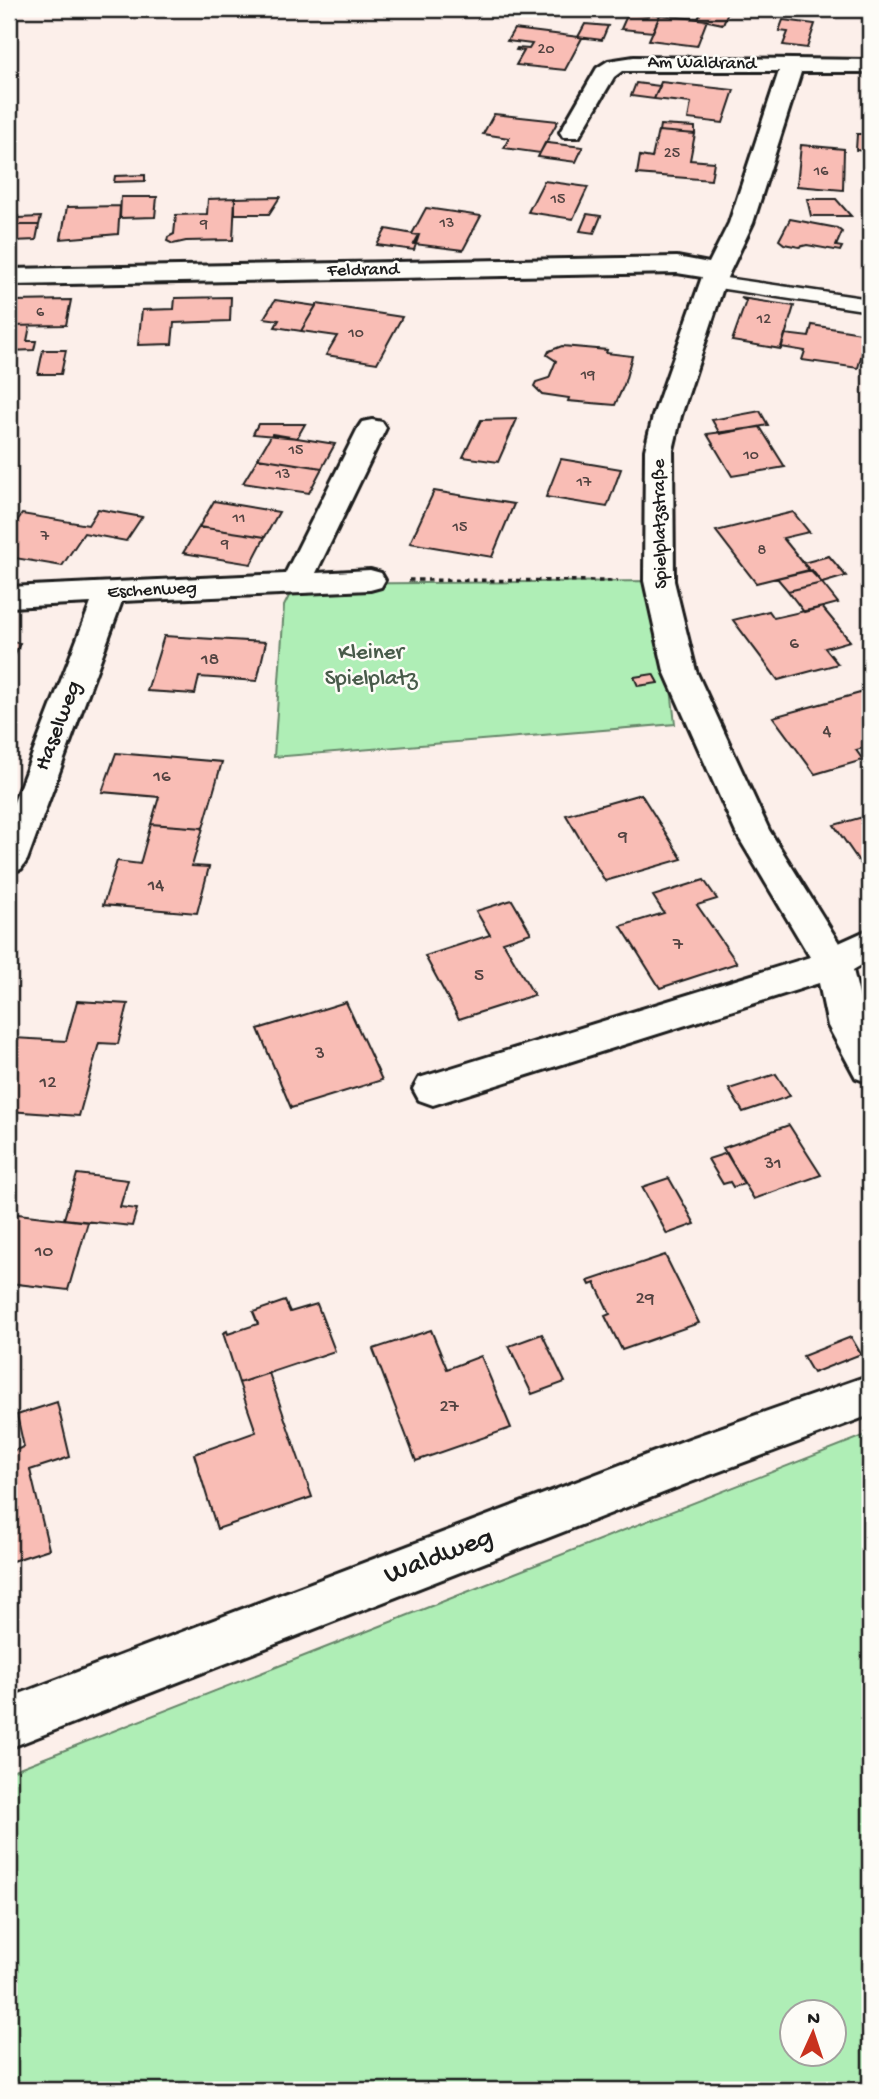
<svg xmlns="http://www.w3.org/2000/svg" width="879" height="2099" viewBox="0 0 879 2099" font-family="'Gochi Hand',sans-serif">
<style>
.green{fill:#afeeb6;stroke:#668569;stroke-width:2;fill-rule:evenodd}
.building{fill:#f9bdb5;stroke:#1c1c1c;stroke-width:2}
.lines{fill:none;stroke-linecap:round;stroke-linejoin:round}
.lane-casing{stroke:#1c1c1c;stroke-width:5}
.street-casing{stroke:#1c1c1c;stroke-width:6}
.path{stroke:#1c1c1c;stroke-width:3.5;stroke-dasharray:4.5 4.5;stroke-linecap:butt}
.lane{fill:#fdfcf7;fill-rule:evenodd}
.street{fill:#fdfcf7;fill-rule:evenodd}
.labels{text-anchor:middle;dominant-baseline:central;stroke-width:5;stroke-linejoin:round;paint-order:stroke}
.far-number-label{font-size:16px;fill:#534442}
.far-street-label{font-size:19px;fill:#1c1c1c;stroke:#fdfcf7}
.number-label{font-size:19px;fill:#534442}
.park-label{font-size:23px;fill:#485b4a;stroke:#fdfcf7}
.street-label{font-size:23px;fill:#1c1c1c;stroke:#fdfcf7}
.near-street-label{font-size:28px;fill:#1c1c1c;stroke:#fdfcf7}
</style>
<rect width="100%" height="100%" fill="#fcefea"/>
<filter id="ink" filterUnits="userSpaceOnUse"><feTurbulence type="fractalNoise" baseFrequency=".0143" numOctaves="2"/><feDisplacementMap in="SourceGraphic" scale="14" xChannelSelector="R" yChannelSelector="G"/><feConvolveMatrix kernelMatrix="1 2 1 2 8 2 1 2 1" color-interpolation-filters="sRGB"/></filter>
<g filter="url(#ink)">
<path class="green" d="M659,581L675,724L274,757L284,606L295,584Z
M866,1435L870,1443V2090H9V1772ZM792,2011H834V2054H792Z"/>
<path class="building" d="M702,10L728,12L723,24L698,19Z
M628,13L649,16V14L660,15L653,32L621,29Z
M660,15L707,20L697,46L649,40Z
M783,20L815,24L807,48L783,45L788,32L779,31Z
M585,24L608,26L602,40L578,37Z
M514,29L579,37L582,38L565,70L516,65L524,51L516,50L517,48L529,49L532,44L507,41Z
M661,82L734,90L723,123L688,119L691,103L654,99Z
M636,83L660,86L654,99L631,96Z
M494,114L558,121L540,153L504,148L509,138L483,134Z
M660,125L695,127V134L659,131Z
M658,131L695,134L690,160L714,162L711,180L637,174L640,156L652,158Z
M857,134H870V152L856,150Z
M545,143H548L583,147L576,162L538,157Z
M801,145L844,149L843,190L797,186Z
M145,175V181L114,182L115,176Z
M544,181L588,187L573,219L528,212Z
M121,197H157L155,217L120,218Z
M280,197L269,214H235V198Z
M235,198L233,240L186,241L173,244L167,241L168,237L174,234L176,215L207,214L208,199Z
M807,199H836L851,216H811Z
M120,206L118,234L61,239L67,207Z
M426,208L481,216L463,250L414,244L419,235L412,234Z
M587,214L601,216L594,233L580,231Z
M9,216H18L13,244H9Z
M41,217L39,225H17L18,218Z
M790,219L837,228L842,232L836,246L842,247L840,251L807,245L799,247L784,244L779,240Z
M17,225H39L36,240L13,241Z
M386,229L419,235L414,250L377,245Z
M231,297L230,321L174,323L172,344L138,345L142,310L174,309L175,298Z
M741,298L794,306L781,349L732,341L746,301Z
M71,300L66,325L9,326L14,301Z
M275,300L316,306L301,331L275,327L279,320L264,318Z
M317,304L402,317L377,363L326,355L337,336L301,331Z
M812,325L867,334L858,368L802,360L805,351L781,347L785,334L809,337Z
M11,326H30L27,341H36L34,350L9,351Z
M562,346L607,350L606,353L632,356L624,385L615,405L568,401L569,398L542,394L534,386L536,382L549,378L556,361L547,355L549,351Z
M43,350H66L61,374H38Z
M760,411L768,425L720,434L712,420Z
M517,419L498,462L463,457L481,420Z
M258,424H305L297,438L253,434Z
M760,427L785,467L732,476L707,434Z
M272,434L297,438L335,444L322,468L258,458Z
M258,458L322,468L309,493L243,483Z
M561,459L621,469L607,507L546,497Z
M434,491L514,504L492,557L410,543Z
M214,501L279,512L265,537L199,527Z
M98,509L142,517L126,541L84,533L62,566L9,557V532L22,514L88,525Z
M793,512L809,532L783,538L809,570L756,583L716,531Z
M199,527L265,537L251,564L183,553Z
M829,556L846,576L822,583L803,563Z
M812,570L822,583L788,591L777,578Z
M822,583L838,603L804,612L788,591Z
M822,607L850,641L825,648L838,664L778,680L733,620L769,611L774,618Z
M164,636L266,642L257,681L199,677L195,694L147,691Z
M9,642L20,643L9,669Z
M653,674L658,683L638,686L634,677Z
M864,692L870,699V746L856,750L863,760L815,774L773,717Z
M116,753L222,762L203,828L151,824L159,797L102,792Z
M641,794L682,859L605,881L566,815Z
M870,815V868L865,870L834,825Z
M151,824L203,828L192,866L209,867L197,913L103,905L117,861L140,864Z
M704,880L717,899L697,905L737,963L660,988L621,926L664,913L653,896Z
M512,900L531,933L503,942L534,995L459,1019L425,956L490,935L476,911Z
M77,1001L128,1004L118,1044L99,1043L79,1116L9,1111V1056L14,1038L66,1041Z
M346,1002L382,1080L291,1108L258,1029Z
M776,1074L790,1096L743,1112L729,1089Z
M789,1125L821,1175L754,1199L723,1148Z
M727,1153L744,1184L733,1187L730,1182L723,1184L708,1159Z
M77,1174L128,1180L120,1207L137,1209L132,1226L64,1219Z
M669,1178L695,1224L667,1234L642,1187Z
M9,1213L88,1222L68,1290L9,1283Z
M665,1255L699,1323L622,1350L605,1316L610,1314L595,1283L590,1285L588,1281Z
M285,1301L290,1312L317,1304L335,1351L239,1383L223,1333L227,1331L228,1334L258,1324L253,1312Z
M431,1330L447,1369L481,1356L511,1428L416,1461L373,1349Z
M542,1334L565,1382L532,1394L509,1346Z
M851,1337L861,1354L813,1373L803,1356Z
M269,1373L312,1497L217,1529L194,1454L256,1432L239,1383Z
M57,1402L70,1457L30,1470L49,1549L9,1562V1452L24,1447L17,1415Z"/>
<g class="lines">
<defs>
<path id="lane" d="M712,276L870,299V311L705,286L702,282L705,278Z"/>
<path id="street" d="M634,57L870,60V72H801L753,223L725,282L681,416L673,450L674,581L696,671L769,830L839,943L870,929V960L853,970L866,1024L870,1032V1083L856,1078L828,1026L819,983L433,1105L419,1100L413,1089L419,1078L810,957L736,833L664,671L644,581L645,450L653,416L702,277L677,273L9,285V269L677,257L709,263L729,223L779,71H622L614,77L579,137H563L560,132L597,68L608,61Z
M372,420L382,422L386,428L316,573L370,570L381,573L385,580L381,587L370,590L122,601L27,860L21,869L9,873V815L91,603L9,607V587L285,574L358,428L362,422Z
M870,1375V1415L691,1482L9,1748V1698L691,1438Z"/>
</defs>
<use href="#lane" class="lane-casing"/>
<use href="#street" class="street-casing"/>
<path class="path" d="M409,580L618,581"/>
<use href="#lane" class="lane"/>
<use href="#street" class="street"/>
</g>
</g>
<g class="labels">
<g class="far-number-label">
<text x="546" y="50">20</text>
<text x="672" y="154">25</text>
<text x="821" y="172">16</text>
<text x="558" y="200">15</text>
<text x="447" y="224">13</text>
<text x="204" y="225">9</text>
<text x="40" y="313">6</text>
<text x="764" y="320">12</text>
<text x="356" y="334">10</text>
<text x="588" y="376">19</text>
<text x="296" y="451">15</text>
<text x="751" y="456">10</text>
<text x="283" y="475">13</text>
<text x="584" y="483">17</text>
<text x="239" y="519">11</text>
<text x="460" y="528">15</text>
<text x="45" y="537">7</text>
<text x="225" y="545">9</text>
<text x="762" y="551">8</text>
</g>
<g class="far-street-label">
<text transform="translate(702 64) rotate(1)">Am Waldrand</text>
<text transform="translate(363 271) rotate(-1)">Feldrand</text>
<text transform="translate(661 524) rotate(-91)">Spielplatzstraße</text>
<text transform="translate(152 591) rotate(-3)">Eschenweg</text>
</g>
<g class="number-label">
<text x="794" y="644">6</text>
<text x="210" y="660">18</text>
<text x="827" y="732">4</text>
<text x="162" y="777">16</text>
<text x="623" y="837">9</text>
<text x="156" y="886">14</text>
<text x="678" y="945">7</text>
<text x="479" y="976">5</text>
<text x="320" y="1054">3</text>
<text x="48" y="1083">12</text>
<text x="773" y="1164">31</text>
<text x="44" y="1252">10</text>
<text x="645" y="1299">29</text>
<text x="449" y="1407">27</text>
</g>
<g class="park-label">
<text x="371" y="653">Kleiner<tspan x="371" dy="26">Spielplatz</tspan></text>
</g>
<g class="street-label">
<text transform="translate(59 726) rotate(-69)">Haselweg</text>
</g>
<g class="near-street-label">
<text transform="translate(439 1557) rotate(-21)">Waldweg</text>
</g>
</g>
<rect width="879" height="2099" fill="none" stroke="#fdfcf7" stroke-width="35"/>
<rect x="18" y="18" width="844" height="2064" fill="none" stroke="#1c1c1c" stroke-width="2.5" filter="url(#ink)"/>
<g transform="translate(813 2033) rotate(3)"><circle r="33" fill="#fdfcf7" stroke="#a3a29f" stroke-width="2"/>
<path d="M0-5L12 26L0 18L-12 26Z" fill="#c8321e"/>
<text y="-10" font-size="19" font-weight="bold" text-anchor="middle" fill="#1c1c1c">N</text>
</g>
</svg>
